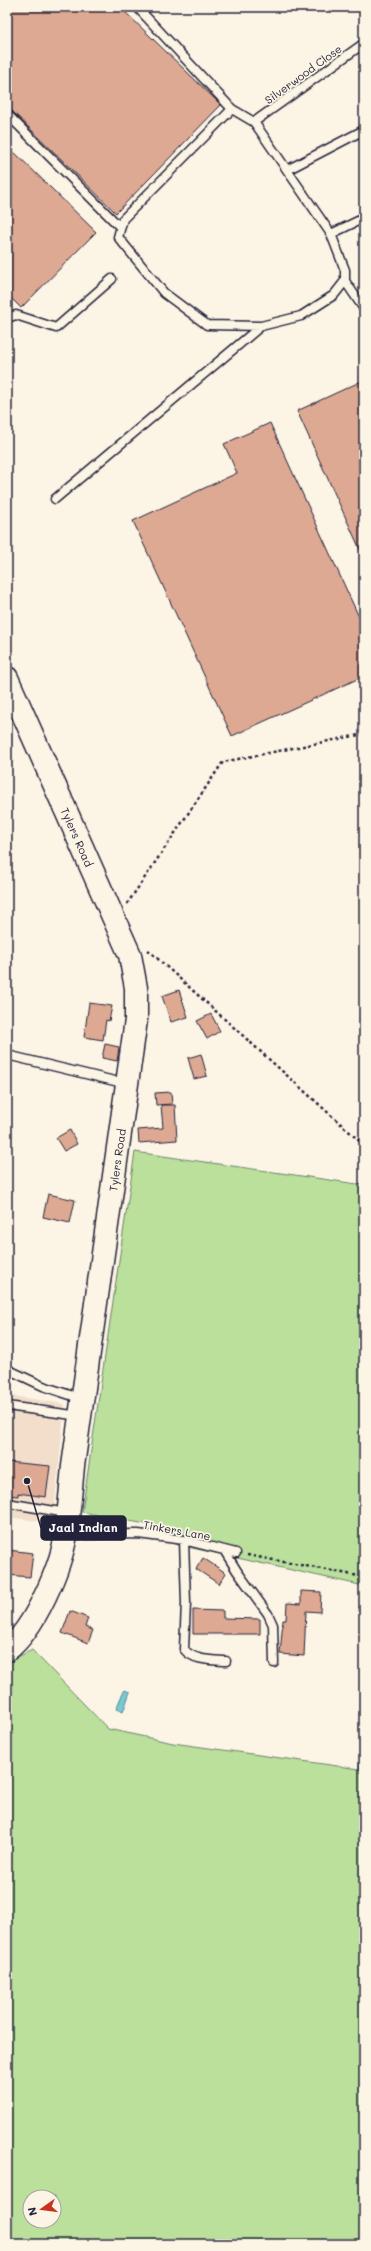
<svg xmlns="http://www.w3.org/2000/svg" width="371" height="2251" viewBox="0 0 371 2251" font-family="Mali,sans-serif">
<style>
.built{fill:#f3decc}
.green{fill:#bae09c;stroke:#6e816c;fill-rule:evenodd}
.water{fill:#78c9d1;stroke:#568695}
.building{fill:#dea993;stroke:#22223b}
.lines{fill:none;stroke-linecap:round;stroke-linejoin:round}
.lane-casing{stroke:#22223b;stroke-width:11}
.secondary-casing{stroke:#22223b;stroke-width:25}
.path{stroke:#22223b;stroke-width:2.5;stroke-dasharray:3 3;stroke-linecap:butt}
.lane{stroke:#fcf5e5;stroke-width:8}
.secondary{stroke:#fcf5e5;stroke-width:22}
.labels{text-anchor:middle;dominant-baseline:central;stroke-width:3.5;stroke-linejoin:round;paint-order:stroke}
.street-label{font-size:11px;fill:#22223b;stroke:#fcf5e5}
.leader{fill:none;stroke:#22223b;stroke-width:1.5}
.callout-dot{fill:#22223b;stroke:#fcf5e5;stroke-width:1.5}
.callout{fill:#22223b;stroke:#22223b;stroke-width:1.5}
.callout-label{font-size:12px;text-anchor:middle;font-weight:bold;fill:#fff}
</style>
<rect width="100%" height="100%" fill="#fcf5e5"/>
<filter id="ink" filterUnits="userSpaceOnUse"><feTurbulence type="fractalNoise" baseFrequency=".025" numOctaves="2"/><feDisplacementMap in="SourceGraphic" scale="8" xChannelSelector="R" yChannelSelector="G"/><feConvolveMatrix kernelMatrix="1 2 1 2 8 2 1 2 1" color-interpolation-filters="sRGB"/></filter>
<g filter="url(#ink)">
<path class="built" d="M7,1395L65,1404L53,1523L7,1517Z"/>
<path class="green" d="M135,1152L364,1185V1586L174,1544L172,1529L82,1512Z
M32,1650L108,1729L173,1743L359,1769L364,1741V2244H7V1662ZM30,2197H54V2221H30Z"/>
<path class="water" d="M124,1690L130,1692L123,1712L116,1709Z"/>
<path class="building" d="M7,7H120L221,105L116,213L7,106Z
M7,145L96,232L21,308L7,294Z
M364,380V558L297,411Z
M270,423L364,628V676L232,736L133,521L237,473L224,444Z
M179,990L188,1017L171,1022L162,996Z
M89,1003L112,1006L109,1021L106,1020L103,1040L84,1037Z
M211,1014L220,1031L207,1039L197,1021Z
M105,1044L119,1047L117,1061L102,1058Z
M201,1054L207,1076L194,1079L188,1058Z
M171,1092L172,1104L156,1105L155,1093Z
M161,1105H175L177,1140L139,1143L138,1130L163,1128Z
M70,1130L77,1144L64,1151L56,1138Z
M48,1194L75,1200L70,1223L43,1217Z
M8,1462L50,1466L46,1497L18,1493V1496L7,1495Z
M8,1550L33,1553L30,1577L7,1575Z
M203,1558L226,1573L219,1584L196,1569Z
M301,1591L321,1592L320,1612L306,1611L304,1656L280,1654L283,1620H286L287,1603L301,1604Z
M193,1610L223,1611V1618L260,1619V1634H193Z
M70,1611L88,1618L85,1627L93,1630L88,1643L62,1633Z"/>
<g class="lines">
<defs>
<path id="lane" d="M137,7L232,109L254,122L331,234L345,270V281L334,295L301,316L261,326L207,325L164,293L118,237L123,219L232,109
M7,114L120,227
M254,122L363,44L364,46
M287,170L364,130
M331,234L364,218
M345,281L364,309
M7,318L16,315L56,328L112,279
M55,499L261,326
M7,1055L127,1084
M7,1369L43,1386L82,1399
M7,1406L80,1416
M7,1503L67,1513
M67,1535L138,1534L184,1540L236,1553
M184,1540L186,1603L184,1649C193,1661 212,1660 226,1661
M224,1550L237,1571L268,1614L273,1625L274,1663"/>
<g id="secondary">
<path id="s1" d="M7,678L130,955L136,988V1020L73,1466C71,1488 69,1511 66,1534C61,1567 34,1630 7,1650"/>
</g>
</defs>
<use href="#lane" class="lane-casing"/>
<use href="#secondary" class="secondary-casing"/>
<path class="path" d="M127,904L223,762L364,734
M148,950L364,1145
M247,1555L364,1577"/>
<use href="#lane" class="lane"/>
<use href="#secondary" class="secondary"/>
</g>
</g>
<g class="labels">
<g class="street-label">
<text transform="translate(303 74) rotate(-36)">Silverwood Close</text>
<text stroke="none"><textPath href="#s1" startOffset="174">Tylers Road</textPath></text>
<text transform="translate(117 1160) rotate(-82)">Tylers Road</text>
<text transform="translate(177 1530) rotate(10)">Tinkers Lane</text>
</g>
</g>
<path class="leader" d="M27 1481L41 1528"/>
<circle class="callout-dot" cx="27" cy="1481" r="4"/>
<rect class="callout" x="41" y="1516" width="85" height="24" rx="4"/>
<g class="callout-label">
<text x="83" y="1532">Jaal Indian</text>
</g>
<rect width="371" height="2251" fill="none" stroke="#fcf5e5" stroke-width="24"/>
<rect x="12" y="12" width="347" height="2227" fill="none" stroke="#22223b" stroke-width="1.5" filter="url(#ink)"/>
<g transform="translate(42 2209) rotate(256)"><circle r="19" fill="#fcf5e5" stroke="#a5a1a1"/>
<path d="M0-3L7 15L0 10L-7 15Z" fill="#c8321e"/>
<text y="-6" font-size="11" font-weight="bold" text-anchor="middle" fill="#22223b">N</text>
</g>
</svg>
